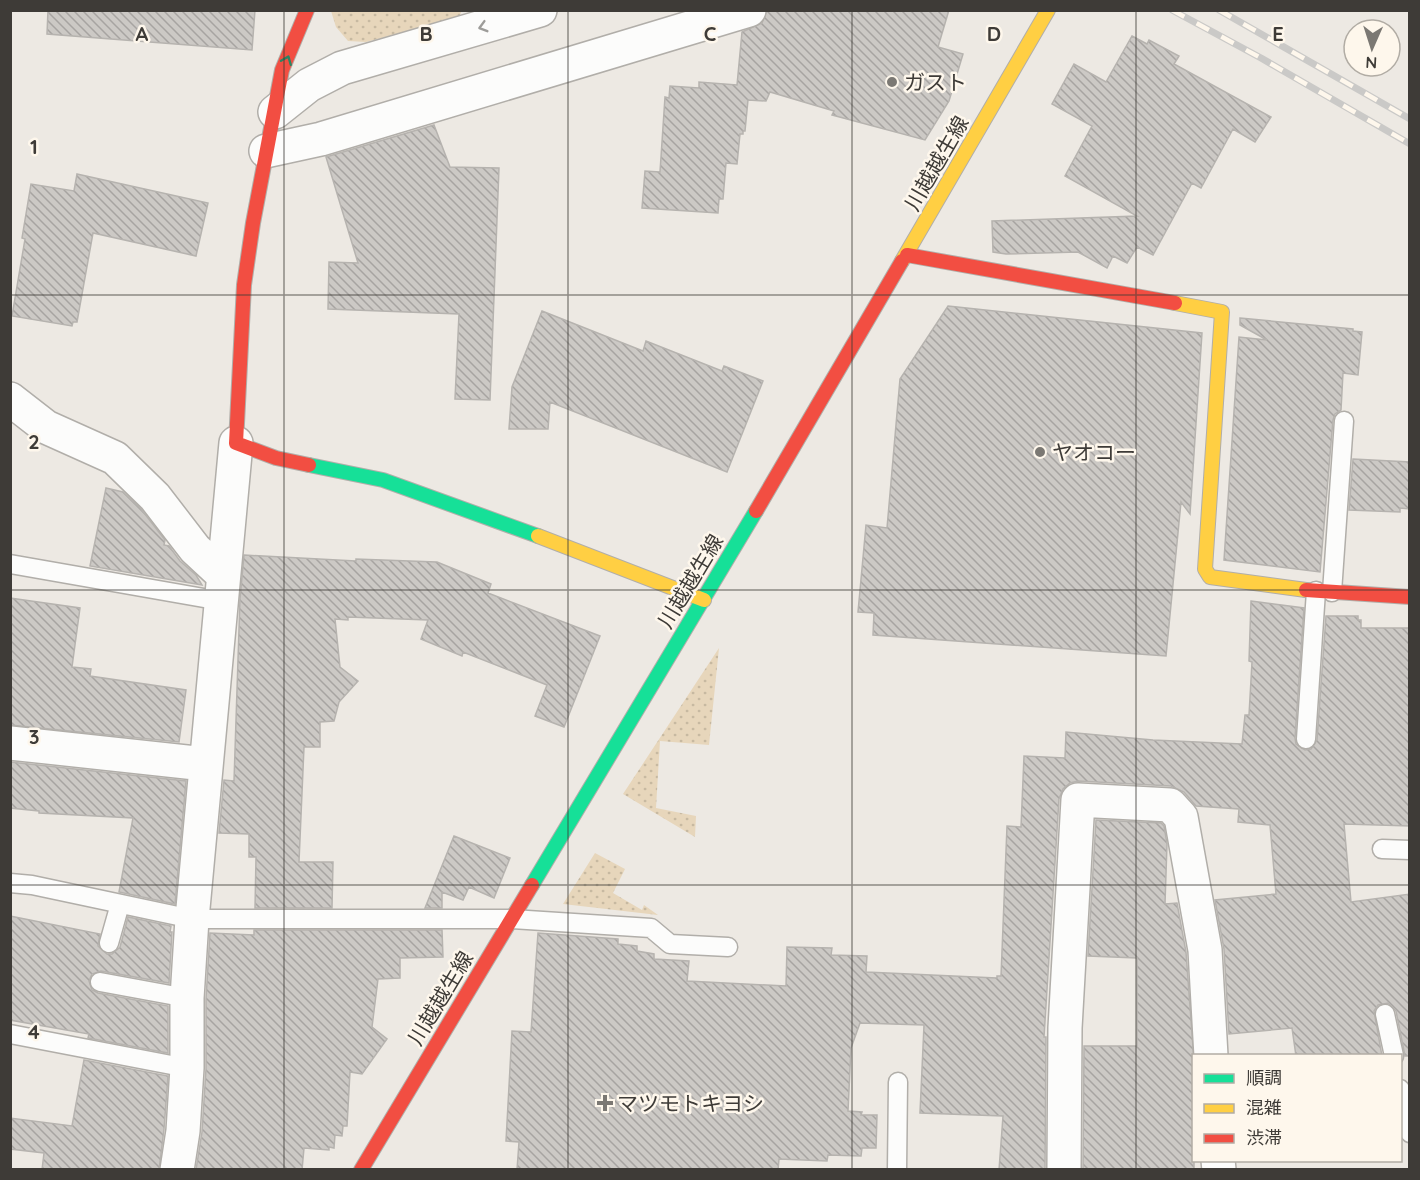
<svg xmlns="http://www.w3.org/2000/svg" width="1420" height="1180" viewBox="0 0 1420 1180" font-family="Quicksand,'Noto Sans JP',sans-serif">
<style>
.grass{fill:url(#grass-dots)}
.building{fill:url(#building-back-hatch);stroke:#b6b3af;stroke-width:1.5}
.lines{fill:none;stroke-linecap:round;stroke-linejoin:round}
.lane-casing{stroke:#b1aea9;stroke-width:21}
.street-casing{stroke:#b1aea9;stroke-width:36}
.fast-casing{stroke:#b1aea9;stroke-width:16}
.slow-casing{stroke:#b1aea9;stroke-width:16}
.jam-casing{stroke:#b1aea9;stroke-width:16}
.lane{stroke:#fcfcfb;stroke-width:18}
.street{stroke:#fcfcfb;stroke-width:33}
.fast{stroke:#16e098;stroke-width:14}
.slow{stroke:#ffcf43;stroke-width:14}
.jam{stroke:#f24e42;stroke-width:14}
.rail-casing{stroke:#cac9c7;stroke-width:7}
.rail{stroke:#fef7ec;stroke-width:4.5;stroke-dasharray:14;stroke-linecap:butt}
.oneway{stroke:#9d9c99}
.oneway2{stroke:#2c8563}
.grid{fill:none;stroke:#3e3b37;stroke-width:1.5;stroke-opacity:0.55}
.poi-dot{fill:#7b7873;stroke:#fef7ec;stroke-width:2}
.labels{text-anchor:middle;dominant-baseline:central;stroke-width:5;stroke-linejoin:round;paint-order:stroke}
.poi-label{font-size:21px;fill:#3e3b37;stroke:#fef7ec;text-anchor:start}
.street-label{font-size:21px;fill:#3e3b37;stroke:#fef7ec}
.grid-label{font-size:20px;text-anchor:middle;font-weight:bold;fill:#3e3b37;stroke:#fef7ec;stroke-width:5;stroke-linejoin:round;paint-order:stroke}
</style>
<defs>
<pattern id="grass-dots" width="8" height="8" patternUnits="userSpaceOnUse" patternTransform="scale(1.5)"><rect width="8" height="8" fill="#e7d6bb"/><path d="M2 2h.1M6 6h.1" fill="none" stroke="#c7b9a1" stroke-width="1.8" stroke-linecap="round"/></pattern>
<pattern id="building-back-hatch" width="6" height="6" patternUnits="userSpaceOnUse" patternTransform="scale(1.5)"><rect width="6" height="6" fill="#ccc9c5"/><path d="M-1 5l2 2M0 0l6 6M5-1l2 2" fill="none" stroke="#a7a4a1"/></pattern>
</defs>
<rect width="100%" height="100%" fill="#ede9e3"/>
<path class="grass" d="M460,10L461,12L459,18L366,42L348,41L336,27L331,11Z
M719,648L709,745L660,741L656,808L696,816L695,837L623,794Z
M595,853L625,869L613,893L642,910L644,905L658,915L563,904Z"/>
<path class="building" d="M48,10H255L252,50L47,34Z
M767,10H949L938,47L963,54L949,101L925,140L832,115L834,111L770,92L766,101L748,100L745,131H743V134H740L737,164L726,163L723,199H719L718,213L642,208L645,171L660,172L665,97L669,98L670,86L699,88V82L737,85L742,32L762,23Z
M1132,36L1147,44L1149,40L1179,56L1174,64L1271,117L1255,142L1233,129L1201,188L1192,183L1153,255L1137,247L1127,263L1113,256L1107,268L1078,252L1006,254L993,252L992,221L1137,216L1065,176L1092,126L1052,104L1074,64L1106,82Z
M434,125L450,167L499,168L490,400L455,399L459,314L328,309L329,262L358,263L326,157Z
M77,174L208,203L196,256L93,233L77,322H73L72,326L12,316L25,239L22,238L31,184L74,191Z
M948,306L1202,333L1190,514L1181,502L1166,656L873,635L874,613L858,612L866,525L887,528L900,379Z
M542,311L643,351L646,341L722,371L724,366L763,381L727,472L550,402L548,429H509L512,387Z
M1240,318L1353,329V331L1362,332L1358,375L1343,373L1341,410L1335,414L1333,420L1320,572L1224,560L1239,337L1267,340L1240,325Z
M1353,459L1410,462V509L1400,508V512L1349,510Z
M106,488L123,492L141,509L165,540L164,545L169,546L180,561L196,575L202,585L90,566Z
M244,555L356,561V559L437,562L491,584L488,593L600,636L564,727L535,716L547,685L463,652L462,656L421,639L428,620L348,617V620L335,619L340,667L358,681L339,702L334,721L320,722V747H304L299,862H333L332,908H255L256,857H249V834L219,833L224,780L234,781L240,599Z
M10,598L80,608L72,667L91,669L90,676L186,690L179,742L10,725Z
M1251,601L1304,608L1295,738L1296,744L1305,750L1311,749L1317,740L1326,616H1358V620H1361V628H1410V826L1344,824L1351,902L1410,894V1056H1405L1396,1011L1388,1003L1378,1005L1374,1011L1382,1056H1296L1292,1028L1229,1034L1224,949L1215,900L1276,894L1270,825L1238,822L1239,809L1196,806L1184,792L1171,786L1078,781L1070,783L1063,789L1059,799L1044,1037H1046L1045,1170H999L1003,1116L920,1113L924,1025L860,1023L851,1048L848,1111L862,1112L861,1115H877L876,1148H862L861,1156L828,1155L827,1161L779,1159L778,1170H517L519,1142L506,1141L512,1031L531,1032L538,933L618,939V944L637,946V951L654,954V959L689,961L687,981L786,986L787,947L832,948L831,955L867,956L866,972L997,978V976H1001L1007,826L1021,827L1024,756L1065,758L1066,732L1153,740L1242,744L1245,715H1249L1252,662L1249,661Z
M10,762L186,781L175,904L119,892L133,818L39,813V811L10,808Z
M1096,820L1161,823L1164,826L1167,844L1165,904L1177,903L1186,952L1194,1061V1170H1083L1084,1046H1137V958L1088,956Z
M454,836L510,858L494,898L469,887L463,900L442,892V908H425Z
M10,916L100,934L98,946L107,954H112L120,947L128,917L171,926L170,932H172L169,983L101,971L92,974L89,981L92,990L98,993L168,1006V1053L88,1038L89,1034L10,1020Z
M254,930H442L443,957L400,958V978L378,979L372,1027L387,1039L362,1074L350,1072L347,1126H343L342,1136L335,1135L334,1148L329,1147V1150L304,1148L302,1170H196L202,1132L206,1069V999L210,933L254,935Z
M84,1060L168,1076L164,1129L159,1170H42L44,1153L10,1149V1118L72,1126Z"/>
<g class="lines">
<defs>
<path id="lane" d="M10,564L221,601
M1332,592L1344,421
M1306,739L1316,591
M1382,849L1410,850
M10,883L32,885L192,919H512L651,928L670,944L728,947
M109,943L120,904
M100,982L187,998
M1385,1014L1394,1056
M10,1034L187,1068
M1400,1089L1410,1133
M897,1170L898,1082"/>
<path id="street" d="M275,112L309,85L342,68L540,10
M266,151L321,139L749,10
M10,399L46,427L115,458L155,497L195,549L223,575
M10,743L205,764
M1218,1160L1219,1170
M177,1170L183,1131L187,1068V998L192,919L236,443
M1064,1170L1065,1028L1078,800L1170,805L1181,817L1205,950L1211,1056"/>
<path id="fast" d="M309,465L383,480L538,536
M532,885L756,511"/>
<path id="slow" d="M902,261L1048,10
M1175,303L1222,312L1205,569L1210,577L1306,590
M538,536L704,600"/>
<path id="jam" d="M307,10L282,70L253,223L244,285L236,443L276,458L309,465
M907,255L1175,303
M756,511L902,261
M1306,590L1410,597
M361,1170L532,885"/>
</defs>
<use href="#lane" class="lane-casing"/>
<use href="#street" class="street-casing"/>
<use href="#fast" class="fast-casing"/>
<use href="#slow" class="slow-casing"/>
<use href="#jam" class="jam-casing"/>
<use href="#lane" class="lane"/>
<use href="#street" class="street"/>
<use href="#fast" class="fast"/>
<use href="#slow" class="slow"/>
<use href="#jam" class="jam"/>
<defs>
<path id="rail" d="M1172,10L1261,58L1410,144
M1219,10L1410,119"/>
</defs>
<use href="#rail" class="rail-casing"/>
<use href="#rail" class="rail"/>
</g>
<defs><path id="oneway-chevron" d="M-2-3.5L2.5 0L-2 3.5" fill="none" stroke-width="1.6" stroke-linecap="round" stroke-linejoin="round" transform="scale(1.5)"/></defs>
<use class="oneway" href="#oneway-chevron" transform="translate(483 27) rotate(164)"/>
<use class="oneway2" href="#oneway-chevron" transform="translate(287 60) rotate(-68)"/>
<path class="grid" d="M284,10V1170M568,10V1170M852,10V1170M1136,10V1170M10,295H1410M10,590H1410M10,885H1410"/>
<g class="poi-dot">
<circle cx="892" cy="82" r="6"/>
<circle cx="1040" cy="452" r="6"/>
<path d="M602 1094h6v6h6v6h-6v6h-6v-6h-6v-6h6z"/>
</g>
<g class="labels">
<g class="poi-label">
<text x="904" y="82">ガスト</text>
<text x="1052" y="452">ヤオコー</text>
<text x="617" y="1103">マツモトキヨシ</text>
</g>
<g class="street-label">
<text transform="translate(936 163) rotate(-60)">川越越生線</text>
<text transform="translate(690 581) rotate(-59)">川越越生線</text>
<text transform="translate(440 998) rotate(-59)">川越越生線</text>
</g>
</g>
<g class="grid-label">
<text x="142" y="41">A</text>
<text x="426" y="41">B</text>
<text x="710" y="41">C</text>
<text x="994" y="41">D</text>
<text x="1278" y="41">E</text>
<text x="34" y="154">1</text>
<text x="34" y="449">2</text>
<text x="34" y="744">3</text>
<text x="34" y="1039">4</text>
</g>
<rect width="1420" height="1180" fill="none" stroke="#3e3b37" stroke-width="24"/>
<rect x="1192" y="1054" width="210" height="108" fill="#fef7ec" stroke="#b1aca4" stroke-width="1.5"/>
<rect x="1204" y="1074" width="30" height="9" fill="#16e098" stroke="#b1aca4" stroke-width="1.5"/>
<text x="1246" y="1084" font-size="18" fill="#3e3b37">順調</text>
<rect x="1204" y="1104" width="30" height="9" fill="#ffcf43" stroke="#b1aca4" stroke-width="1.5"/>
<text x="1246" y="1114" font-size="18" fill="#3e3b37">混雑</text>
<rect x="1204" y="1134" width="30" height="9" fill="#f24e42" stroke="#b1aca4" stroke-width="1.5"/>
<text x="1246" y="1144" font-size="18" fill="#3e3b37">渋滞</text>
<g transform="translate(1372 48) rotate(183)"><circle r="28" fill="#fef7ec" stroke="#b1aca4" stroke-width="1.5"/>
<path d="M0-4.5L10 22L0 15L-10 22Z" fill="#7b7873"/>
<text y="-9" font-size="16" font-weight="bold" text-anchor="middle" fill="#3e3b37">N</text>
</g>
</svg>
